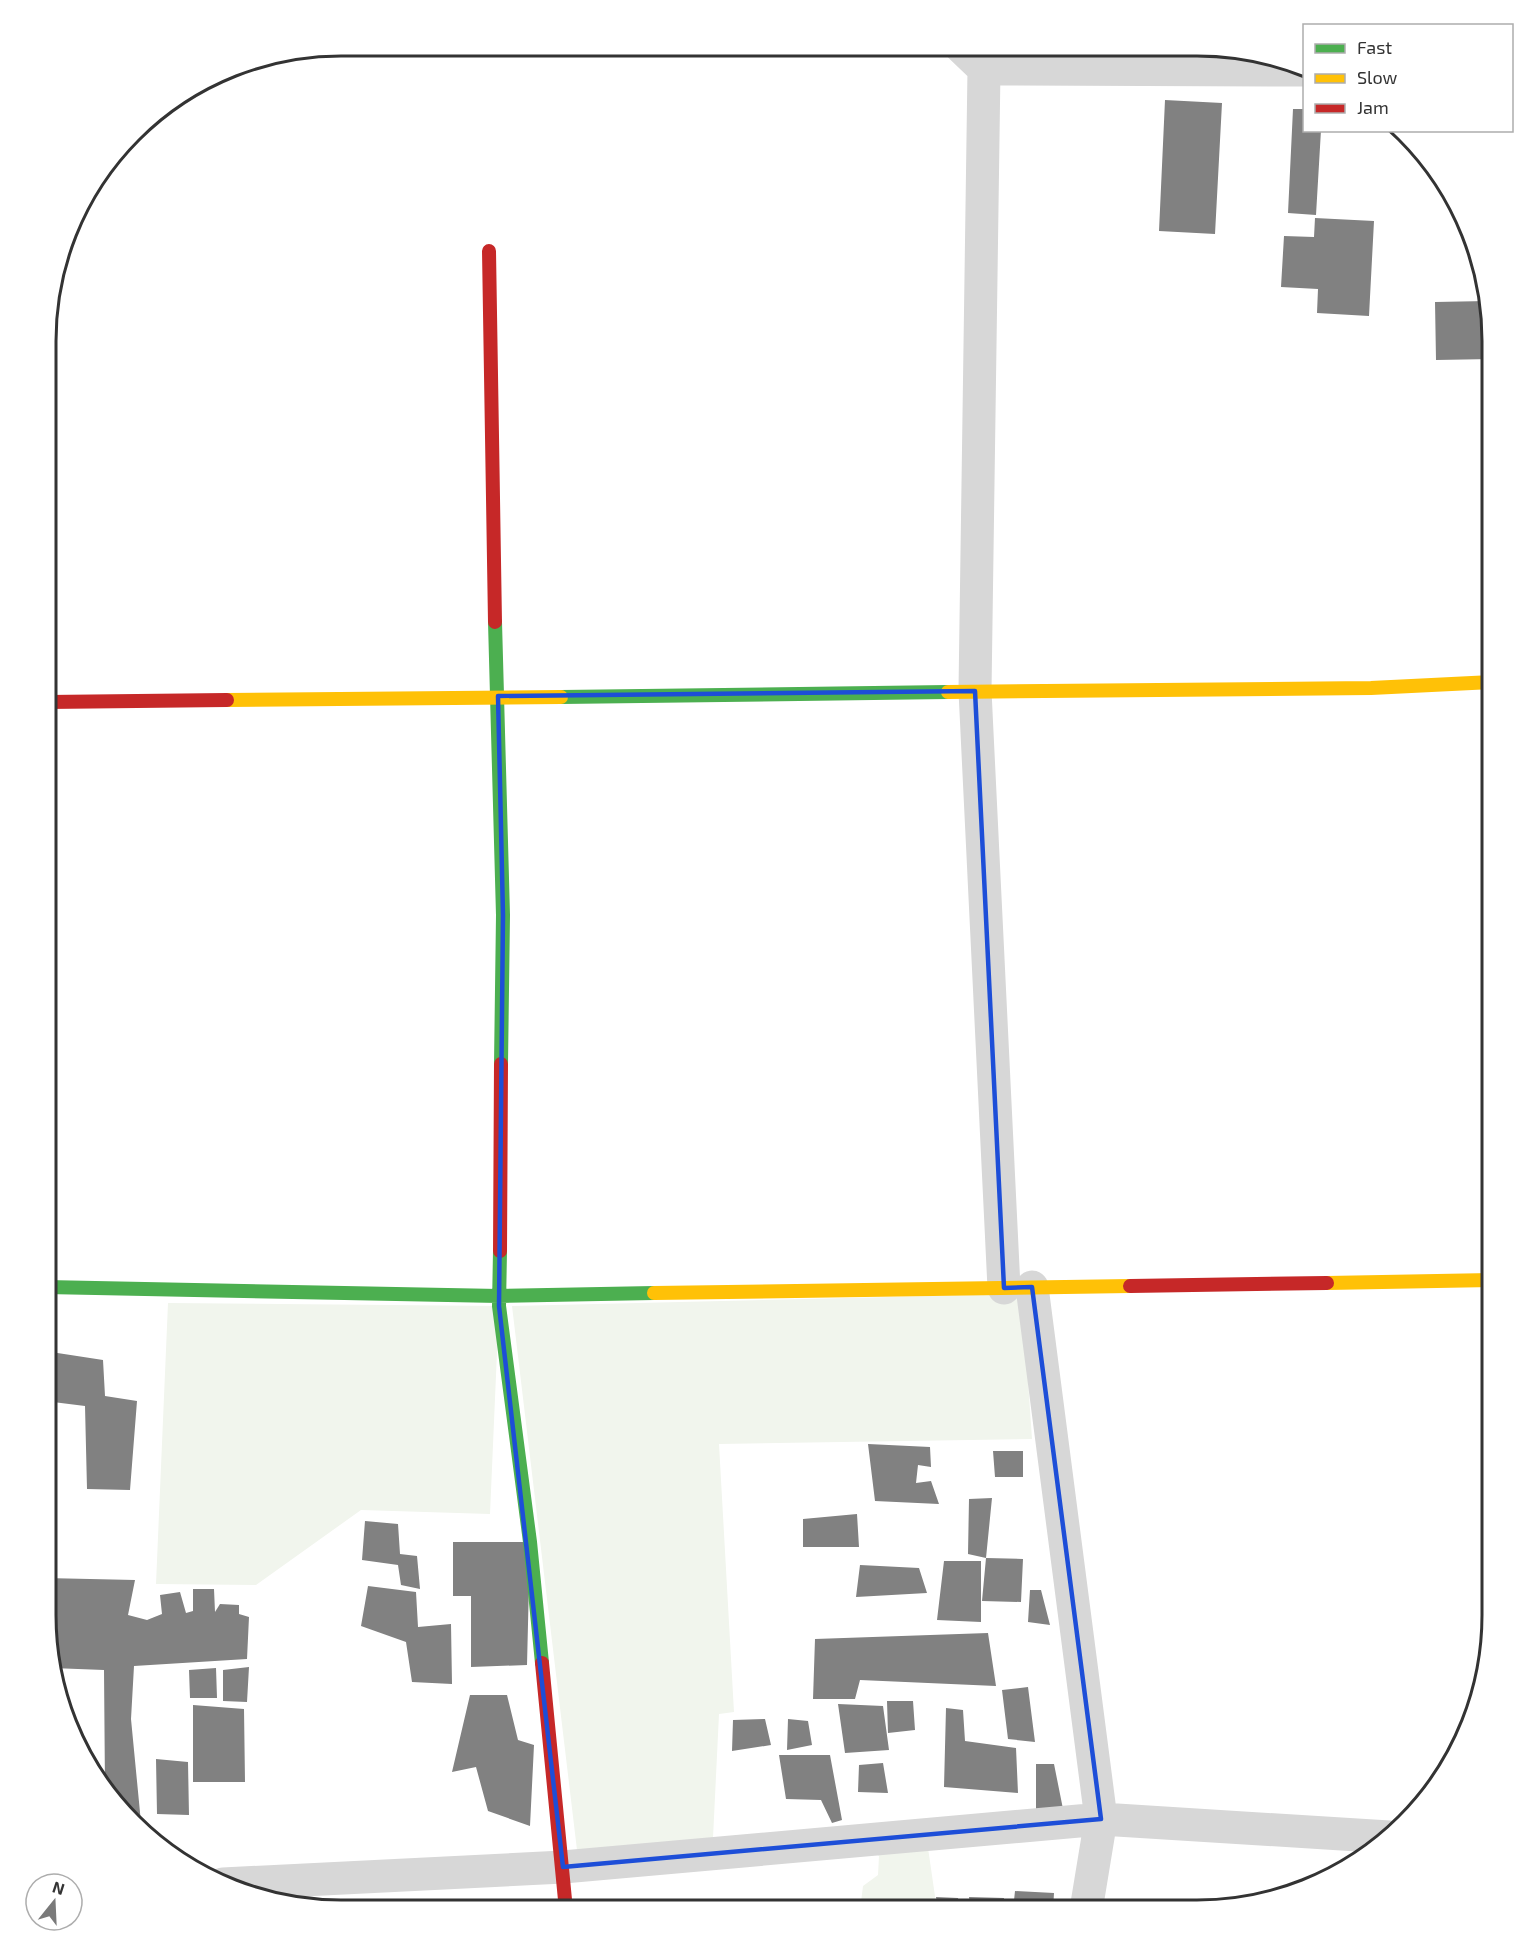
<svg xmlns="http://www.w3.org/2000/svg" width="1537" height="1956" viewBox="0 0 1537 1956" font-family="'Exo 2',sans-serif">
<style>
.green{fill:#f1f5ed}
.building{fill:#818181}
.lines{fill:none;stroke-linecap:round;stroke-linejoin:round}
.street{stroke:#d7d7d7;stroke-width:33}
.fast{stroke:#4caf50;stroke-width:14}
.slow{stroke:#ffc107;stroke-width:14}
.jam{stroke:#c62828;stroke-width:14}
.marked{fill:none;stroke:#1d4ed8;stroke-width:4.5;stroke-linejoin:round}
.rim{fill:none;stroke:#333;stroke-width:3}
</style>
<rect width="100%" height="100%" fill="#fff"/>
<path class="green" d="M1022,1294L1032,1439L719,1444L734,1712L719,1714L713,1838L577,1850L512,1306Z
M168,1303L499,1306L490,1514L361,1510L256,1585L156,1584Z
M927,1841L937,1910H860L863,1886L878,1875L879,1856L866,1845Z"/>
<path class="building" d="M1165,100L1222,103L1215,234L1159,231Z
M1293,109H1304V130H1321L1316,215L1288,213Z
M1315,218L1374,221L1369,316L1317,313L1318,289L1281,287L1284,236L1314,237Z
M1487,301L1492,340V359L1436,360L1435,302Z
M51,1352L103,1360L105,1396L137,1401L130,1490L87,1489L85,1406L45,1401V1373Z
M868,1444L930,1447L931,1467L918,1465L916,1483L931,1481L939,1504L875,1501Z
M993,1451H1023V1477H995Z
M992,1498L986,1558L968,1554L969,1499Z
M857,1514L859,1547H803V1519Z
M365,1521L398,1524L400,1554L417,1556L420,1589L401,1585L398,1565L362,1560Z
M453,1542H530L527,1665L471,1667V1596H453Z
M986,1558L1023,1559L1021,1602L982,1601Z
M944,1561H981V1622L937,1620Z
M860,1565L919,1568L927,1593L856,1597Z
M45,1578L135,1580L128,1615L147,1620L162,1614L160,1595L180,1592L186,1613L193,1611V1589H214L215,1612L220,1604L239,1605V1614L249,1617L247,1659L134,1666L131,1719L142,1833L131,1824L105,1789L104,1670L52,1668L45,1616Z
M368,1586L416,1592L418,1627L451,1624L452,1684L412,1682L406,1642L361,1626Z
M1030,1590H1041L1050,1625L1028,1622Z
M988,1633L996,1686L860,1680L855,1699H813L815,1639Z
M249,1667L247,1702L223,1701V1670Z
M216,1668L217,1698H190L189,1670Z
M1028,1687L1035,1742L1008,1739L1002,1690Z
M470,1695H507L518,1740L534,1745L530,1826L488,1811L476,1767L452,1772Z
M887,1701H913L915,1730L888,1733Z
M838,1704L883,1706L889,1750L845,1753Z
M193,1705L244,1709L245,1782H193Z
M946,1708L963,1710L965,1741L1016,1748L1018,1793L944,1787Z
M765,1719L771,1745L732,1751L733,1720Z
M788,1719L808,1721L812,1745L787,1750Z
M779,1755H830L842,1820L832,1823L821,1800L786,1799Z
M156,1759L188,1762L189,1815L157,1814Z
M883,1763L888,1793L858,1792L859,1765Z
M1036,1764H1054L1063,1809H1036Z
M1015,1891L1054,1893L1053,1910H1013Z
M936,1897L958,1898L961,1910H938Z
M969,1897L1004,1898L1003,1910H971Z
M853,1904L854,1910H826V1909Z"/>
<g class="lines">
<path class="street" d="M961,47L984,69L1304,70
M984,69L975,691L1004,1288
M1032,1287L1101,1819L1086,1910
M223,1884L563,1867L1101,1819L1389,1837"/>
<path class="fast" d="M495,622L503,915L501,1064
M561,697L948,692
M500,1251L499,1306L530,1542L542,1663
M46,1287L499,1296L654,1293"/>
<path class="slow" d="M948,692L1371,688L1492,682
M227,700L561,697
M1327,1283L1492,1280
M654,1293L1130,1286"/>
<path class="jam" d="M489,251L495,622
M47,702L227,700
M500,1251L501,1064
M1130,1286L1327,1283
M542,1663L566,1910"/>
</g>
<path class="marked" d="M975,691L1004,1288L1032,1287L1101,1819L563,1867L499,1306L503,915L498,696Z"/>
<path d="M0 0H1537V1956H0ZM341 56H1197A285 285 0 0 1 1482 341V1615A285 285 0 0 1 1197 1900H341A285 285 0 0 1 56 1615V341A285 285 0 0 1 341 56Z" fill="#fff" fill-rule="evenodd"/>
<path class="rim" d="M341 56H1197A285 285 0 0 1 1482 341V1615A285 285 0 0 1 1197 1900H341A285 285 0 0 1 56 1615V341A285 285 0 0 1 341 56Z"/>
<rect x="1303" y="24" width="210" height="108" fill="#ffffff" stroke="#adadad" stroke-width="1.5"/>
<rect x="1315" y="44" width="30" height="9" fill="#4caf50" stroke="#adadad" stroke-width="1.5"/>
<text x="1357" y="54" font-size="18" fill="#333333">Fast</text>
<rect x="1315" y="74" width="30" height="9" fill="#ffc107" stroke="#adadad" stroke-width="1.5"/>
<text x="1357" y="84" font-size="18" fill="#333333">Slow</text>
<rect x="1315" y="104" width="30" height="9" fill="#c62828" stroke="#adadad" stroke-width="1.5"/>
<text x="1357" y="114" font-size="18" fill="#333333">Jam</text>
<g transform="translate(54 1902) rotate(18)"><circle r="28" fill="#ffffff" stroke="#adadad" stroke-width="1.5"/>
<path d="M0-4.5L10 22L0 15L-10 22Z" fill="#7a7a7a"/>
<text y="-9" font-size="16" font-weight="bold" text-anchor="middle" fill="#333333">N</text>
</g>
</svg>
